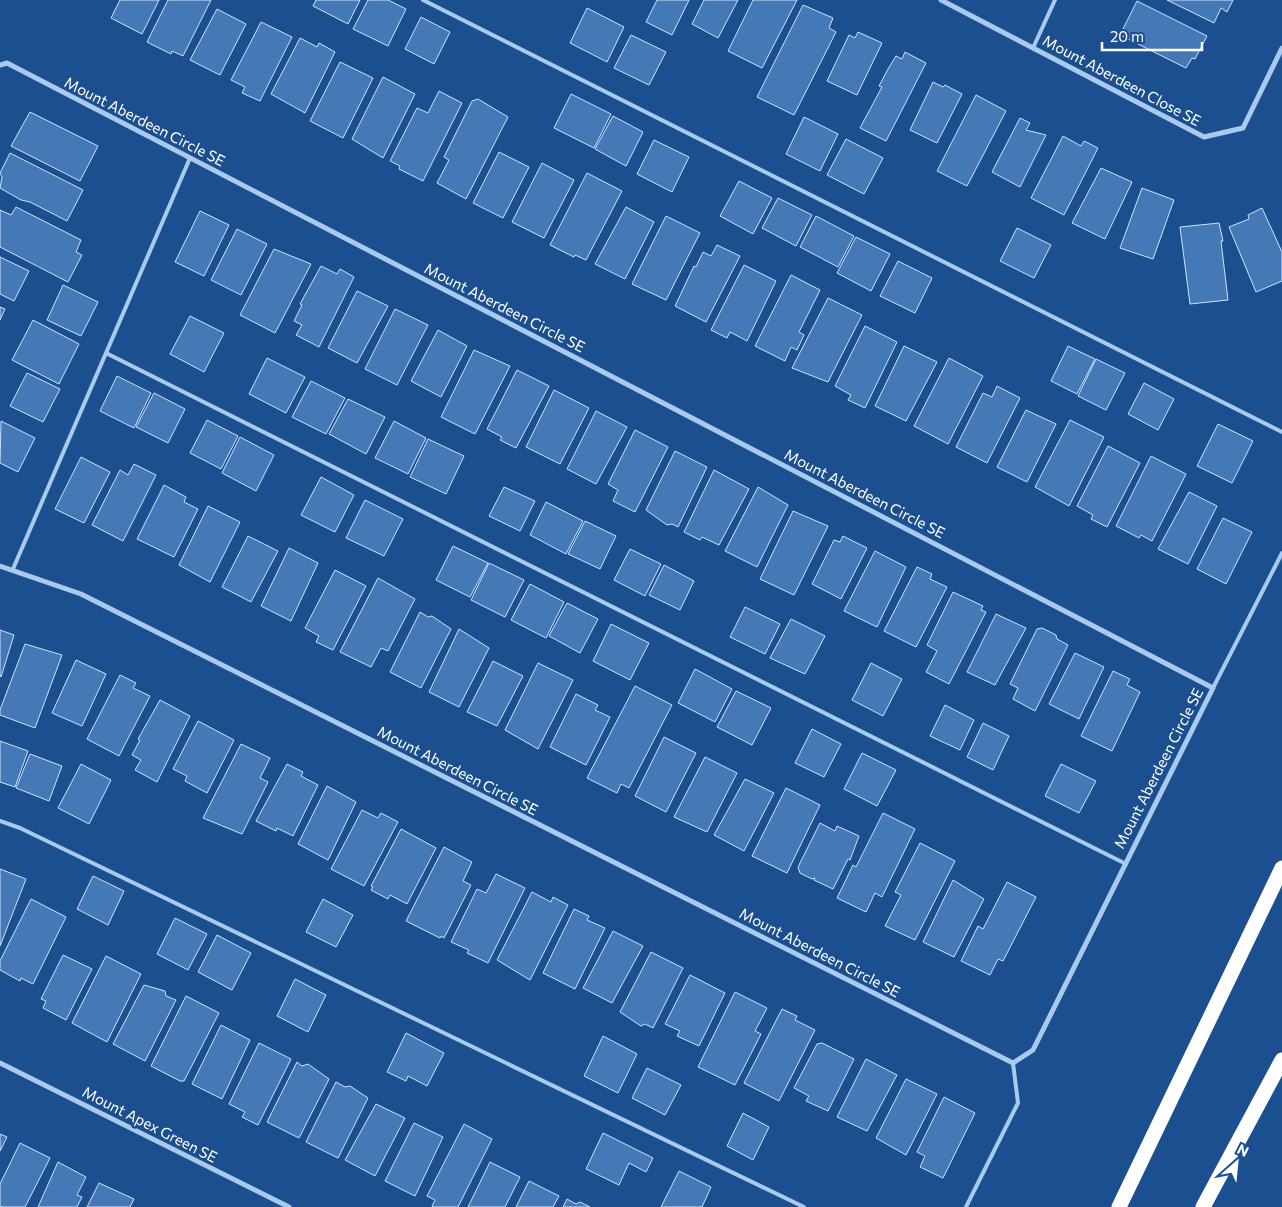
<svg xmlns="http://www.w3.org/2000/svg" width="1282" height="1207" viewBox="0 0 1282 1207" font-family="Commissioner,sans-serif">
<style>
.building{fill:#4478b7;stroke:#cfe3fa}
.lines{fill:none;stroke-linecap:round;stroke-linejoin:round}
.lane{stroke:#a9c9ee;stroke-width:4}
.street{stroke:#a9c9ee;stroke-width:5}
.highway{stroke:#fff;stroke-width:15}
.labels{text-anchor:middle;dominant-baseline:central;stroke-width:5;stroke-linejoin:round;paint-order:stroke}
.street-label{font-size:15px;fill:#fff;stroke:#1b4f8f}
</style>
<rect width="100%" height="100%" fill="#1b4f8f"/>
<path class="building" d="M120,0H159L142,34L111,18Z
M168,0H211L183,56L172,51L171,54L147,42Z
M316,0H360L348,24L313,6Z
M368,0H388L406,9L388,46L353,29Z
M657,0H689L672,35L646,22Z
M704,0H738L718,38L692,24Z
M753,0H797L762,68L728,51Z
M1167,0H1233L1227,12L1221,8L1214,23Z
M1137,1L1207,36L1195,59L1192,58L1186,68L1120,35Z
M803,5L833,18L829,28L836,32L794,115L757,97Z
M587,8L624,27L607,62L570,43Z
M217,9L246,24L220,75L190,60Z
M421,17L450,32L434,64L405,49Z
M261,22L292,37L260,101L242,93L245,87L231,80Z
M858,32L882,43L857,95L827,81L849,35L855,38Z
M631,35L666,52L649,85L614,68Z
M300,38L317,47L319,43L335,52L305,113L271,94Z
M905,52L926,63L886,141L860,128L882,87L879,86L888,69L896,56L902,59Z
M340,62L373,78L343,138L310,121Z
M383,77L415,94L383,158L352,139Z
M933,82L943,87L945,85L962,94L937,143L910,130Z
M439,91L462,103L423,181L399,169L400,166L390,161L417,108L428,113Z
M571,94L611,114L594,148L554,128Z
M976,95L1006,111L967,186L937,171Z
M478,99L508,117L466,199L437,183L449,160L444,157L472,101Z
M30,112L98,146L80,181L11,146Z
M613,116L643,132L626,166L595,149Z
M804,117L838,134L820,171L786,154Z
M1020,118L1030,123L1026,130L1046,135L1020,187L992,172Z
M1063,136L1081,146L1084,141L1098,148L1064,215L1031,198Z
M846,139L883,158L864,194L827,175Z
M654,140L689,157L672,192L637,174Z
M499,152L529,167L503,218L473,203Z
M10,153L83,190L67,221L30,202L21,200L0,188L2,177L0,173Z
M542,163L574,180L544,238L512,222Z
M1101,168L1132,182L1105,239L1072,223Z
M587,173L622,191L586,260L575,255L574,257L550,245Z
M739,181L772,198L753,234L720,216Z
M1142,188L1174,200L1153,259L1120,248Z
M778,198L812,215L796,246L762,228Z
M16,207L81,240L76,252L82,255L68,282L0,247V210L11,215Z
M626,207L654,222L625,279L595,264Z
M1262,208L1282,252V281L1256,292L1229,227L1249,219L1248,215Z
M200,211L229,225L204,276L175,262Z
M666,216L700,233L666,300L632,284Z
M816,216L854,236L838,267L800,247Z
M1219,223L1223,241H1221L1228,300L1190,304L1180,227Z
M1017,228L1051,245L1034,278L1000,261Z
M237,229L267,244L241,295L211,280Z
M856,237L890,254L871,291L837,273Z
M717,245L740,256L706,322L675,306L694,266L696,267L703,252L711,256Z
M274,249L311,264L275,333L240,315Z
M0,257L29,271L14,301L0,294Z
M898,261L932,278L915,313L880,296Z
M744,265L776,281L747,341L730,332L727,338L711,330Z
M321,266L337,274L340,269L354,277L319,347L296,335L302,325L294,321L302,305L300,304Z
M791,275L820,290L799,332L804,335L797,350L791,347L785,361L755,346Z
M63,285L98,302L81,336L47,320Z
M357,291L388,306L357,363L328,348Z
M828,298L862,315L828,382L792,368Z
M0,307L5,309L0,320Z
M395,309L428,325L397,385L365,369Z
M190,316L224,333L204,372L170,354Z
M33,320L79,344L59,384L12,360Z
M865,326L897,342L865,408L848,400L851,395L835,386Z
M438,330L467,346L441,397L411,381Z
M904,346L937,362L906,421L875,406Z
M1068,346L1095,359L1077,394L1051,381Z
M474,350L510,366L475,434L441,417Z
M267,358L305,377L286,413L249,394Z
M949,358L983,376L948,444L914,426Z
M1096,359L1125,373L1106,410L1078,396Z
M517,370L549,386L516,448L500,440L502,437L487,429Z
M27,373L60,389L43,422L10,406Z
M117,376L151,393L134,428L100,411Z
M311,381L345,398L326,434L292,417Z
M1144,383L1174,399L1158,430L1128,414Z
M997,386L1020,398L987,463L956,447L983,393L992,397Z
M554,390L589,408L560,464L526,447Z
M154,393L185,409L168,443L136,427Z
M348,399L385,417L366,454L329,434Z
M1026,410L1056,424L1027,482L997,467Z
M596,411L627,427L596,484L567,469Z
M207,420L238,436L221,469L190,453Z
M1070,420L1104,437L1069,506L1035,487Z
M1,421L35,438L18,472L0,463Z
M394,421L426,438L408,474L375,458Z
M1218,424L1253,441L1232,483L1197,466Z
M635,430L668,447L635,512L613,501L618,490L608,484Z
M240,437L274,455L256,491L222,473Z
M428,439L464,456L446,494L410,477Z
M1108,446L1140,463L1107,527L1091,519L1093,515L1077,506Z
M675,451L707,467L678,527L672,524L667,525L646,510Z
M1151,456L1186,474L1152,541L1141,535L1139,538L1116,526Z
M81,457L110,472L84,523L55,509Z
M134,464L156,475L123,541L92,525L120,470L128,475Z
M714,470L749,489L719,545L702,537L700,540L684,532Z
M321,477L354,495L335,532L301,515Z
M164,485L186,497L184,502L198,509L174,557L137,539Z
M504,487L535,501L520,531L489,516Z
M758,487L788,505L757,567L725,551Z
M1189,492L1217,506L1188,564L1158,549Z
M365,500L403,519L384,556L346,538Z
M546,502L583,521L566,554L530,535Z
M208,506L240,522L210,582L179,565Z
M793,511L828,526L794,595L760,579Z
M1223,518L1252,532L1226,584L1197,569Z
M585,521L616,536L600,569L568,554Z
M248,536L278,551L251,602L222,587Z
M843,536L867,548L841,599L812,584L834,540L840,542Z
M453,546L488,563L470,597L436,580Z
M289,548L318,563L291,621L261,606Z
M630,549L661,564L645,596L614,580Z
M875,551L906,567L877,627L844,611Z
M489,563L524,580L505,617L471,600Z
M664,565L694,581L680,610L649,595Z
M917,567L932,574L930,579L947,587L916,647L884,631Z
M335,570L366,586L333,650L316,642L319,636L305,628Z
M378,578L415,599L388,651L381,648L371,667L340,652Z
M530,584L564,602L546,638L511,620Z
M953,592L983,606L981,610L986,612L949,684L926,672L937,651L927,645Z
M567,603L598,619L580,653L549,636Z
M745,607L780,624L765,654L730,637Z
M420,612L428,617L432,616L451,629L421,688L390,672Z
M996,614L1026,628L995,685L967,672Z
M791,619L825,636L805,674L770,658Z
M611,624L649,643L630,680L593,661Z
M1042,628L1056,635L1057,639L1068,645L1035,711L1013,699L1018,688L1010,684L1037,629Z
M459,629L489,648L459,707L429,692Z
M0,630L14,635L1,677L0,676Z
M25,644L62,655L35,728L0,715V710Z
M1075,653L1104,667L1079,719L1049,704Z
M76,660L106,674L82,726L52,713Z
M493,661L523,676L497,726L467,712Z
M538,663L573,680L538,749L505,730Z
M871,663L902,679L883,716L852,700Z
M695,669L732,689L715,722L678,703Z
M1113,671L1130,679L1127,685L1140,692L1112,751L1081,736Z
M120,675L136,683L133,688L150,696L119,756L87,739Z
M635,686L672,705L629,788L621,784L617,793L587,778Z
M736,691L771,708L752,745L717,727Z
M576,694L598,705L595,710L610,717L586,765L550,747Z
M160,700L190,716L157,782L135,770L141,760L132,755L140,740L138,739Z
M945,705L974,720L960,750L930,736Z
M198,721L234,740L207,793L185,781L187,776L173,769Z
M983,723L1009,736L993,770L967,757Z
M812,729L841,744L824,777L795,763Z
M664,737L696,753L666,812L635,796Z
M0,741L28,751L15,787L0,782Z
M241,744L270,758L260,778L268,782L242,834L203,818Z
M862,753L896,770L877,806L844,789Z
M30,754L62,766L49,801L16,788Z
M705,757L737,773L707,832L674,817Z
M81,764L111,780L89,824L58,808Z
M287,764L303,772L301,776L318,785L293,836L277,828L276,831L256,821Z
M1061,764L1096,781L1079,813L1045,796Z
M745,779L774,793L744,851L714,835Z
M327,786L356,802L328,860L298,844Z
M786,788L820,805L787,873L752,856Z
M362,810L378,818L381,813L398,822L364,886L331,869Z
M883,813L915,829L882,897L875,893L866,912L837,898L853,865L856,867Z
M820,823L835,831L837,826L859,836L850,860L848,859L833,889L814,880L815,878L812,879L800,873L798,867Z
M401,829L436,848L407,904L390,895L388,899L371,890L373,887L371,886Z
M920,843L955,861L915,940L885,926L901,895L895,892Z
M444,847L472,862L463,881L471,885L444,938L441,936L440,938L406,921Z
M0,869L26,879L0,946Z
M496,874L525,888L488,963L467,953L469,950L451,942L477,889L486,893Z
M93,876L124,891L108,925L77,909Z
M953,880L984,899L954,957L923,942Z
M1007,882L1036,897L1003,961L998,959L990,975L961,961L978,926L983,929Z
M532,892L551,902L553,897L568,905L530,980L497,960Z
M31,899L66,917L33,984L21,978L20,981L0,970V961Z
M323,899L353,915L336,947L306,932Z
M574,909L589,916L587,920L605,928L575,989L543,973Z
M175,918L207,934L188,970L157,954Z
M613,931L643,946L612,1003L583,988Z
M217,935L251,953L232,990L198,972Z
M651,952L683,968L653,1028L645,1024L641,1026L620,1012Z
M63,955L92,969L66,1020L43,1008L46,1001L41,999Z
M106,956L141,974L107,1042L72,1023Z
M690,975L725,993L699,1046L677,1036L680,1031L665,1024Z
M295,979L326,995L308,1032L277,1016Z
M144,985L165,991L166,996L176,1000L145,1061L113,1044Z
M735,992L767,1008L755,1031L761,1034L735,1085L698,1067Z
M186,996L219,1013L184,1081H180L151,1066Z
M782,1009L797,1016L795,1020L815,1030L779,1101L744,1083Z
M221,1025L250,1040L222,1099L192,1084Z
M406,1033L444,1053L427,1086L408,1076L406,1081L387,1072Z
M603,1036L637,1054L618,1093L584,1076Z
M259,1043L291,1059L258,1125L242,1117L245,1112L229,1104Z
M822,1043L854,1059L828,1111L806,1101L809,1096L794,1088L817,1044Z
M866,1059L897,1075L867,1131L837,1117Z
M297,1062L302,1066L308,1064L329,1079L299,1138L267,1122Z
M647,1068L681,1085L665,1115L632,1098Z
M906,1079L937,1094L906,1155L876,1138Z
M336,1082L345,1087L350,1086L368,1098L338,1158L306,1142Z
M944,1097L975,1113L943,1178L920,1167L925,1156L917,1152Z
M376,1104L405,1118L375,1176L345,1160Z
M743,1113L769,1127L753,1160L727,1146Z
M414,1123L443,1137L415,1196L385,1181Z
M464,1124L492,1139L458,1207H434L432,1206L435,1200L427,1196Z
M603,1133L653,1158L646,1172L629,1163L619,1185L586,1169Z
M0,1134L7,1137L0,1151Z
M20,1143L50,1158L25,1207H3L0,1206V1184Z
M58,1162L86,1177L77,1195L82,1197L77,1207H38Z
M490,1162L520,1177L505,1207H468Z
M679,1171L711,1187L702,1207H661Z
M529,1181L559,1196L553,1207H516Z
M99,1183L134,1199L130,1207H87Z
M567,1199L576,1204L580,1202L590,1207H563Z"/>
<g class="lines">
<path class="lane" d="M423,0L1282,432
M1033,48L1055,0
M106,353L1124,863
M13,569L190,158
M1213,688L1282,553
M0,821L20,828L804,1207
M966,1207L1018,1103L1013,1063"/>
<path class="street" d="M941,0L1204,137L1243,128L1282,48
M0,65L7,63L1213,688L1033,1050L1013,1063L81,594L0,566
M0,1063L289,1207"/>
<path class="highway" d="M1119,1207L1282,868
M1203,1207L1282,1060"/>
</g>
<g class="labels">
<g class="street-label">
<text transform="translate(1122 80) rotate(28)">Mount Aberdeen Close SE</text>
<text transform="translate(145 121) rotate(27)">Mount Aberdeen Circle SE</text>
<text transform="translate(505 307) rotate(27)">Mount Aberdeen Circle SE</text>
<text transform="translate(865 493) rotate(27)">Mount Aberdeen Circle SE</text>
<text transform="translate(1158 768) rotate(-63)">Mount Aberdeen Circle SE</text>
<text transform="translate(458 770) rotate(27)">Mount Aberdeen Circle SE</text>
<text transform="translate(820 952) rotate(27)">Mount Aberdeen Circle SE</text>
<text transform="translate(150 1124) rotate(27)">Mount Apex Green SE</text>
</g>
</g>
<g transform="translate(1237 1162) rotate(27)" stroke="#1b4f8f" stroke-width="4" paint-order="stroke">
<path d="M0-4L9 19L0 12L-9 19Z" fill="#ffffff"/>
<text y="-8" font-size="14" font-weight="bold" text-anchor="middle" fill="#ffffff">N</text>
</g>
<path d="M1102 42v8h100v-8" fill="none" stroke="#ffffff" stroke-width="2.5"/>
<text x="1110" y="42" font-size="15" fill="#ffffff" stroke="#1b4f8f" stroke-width="4" paint-order="stroke">20 m</text>
</svg>
